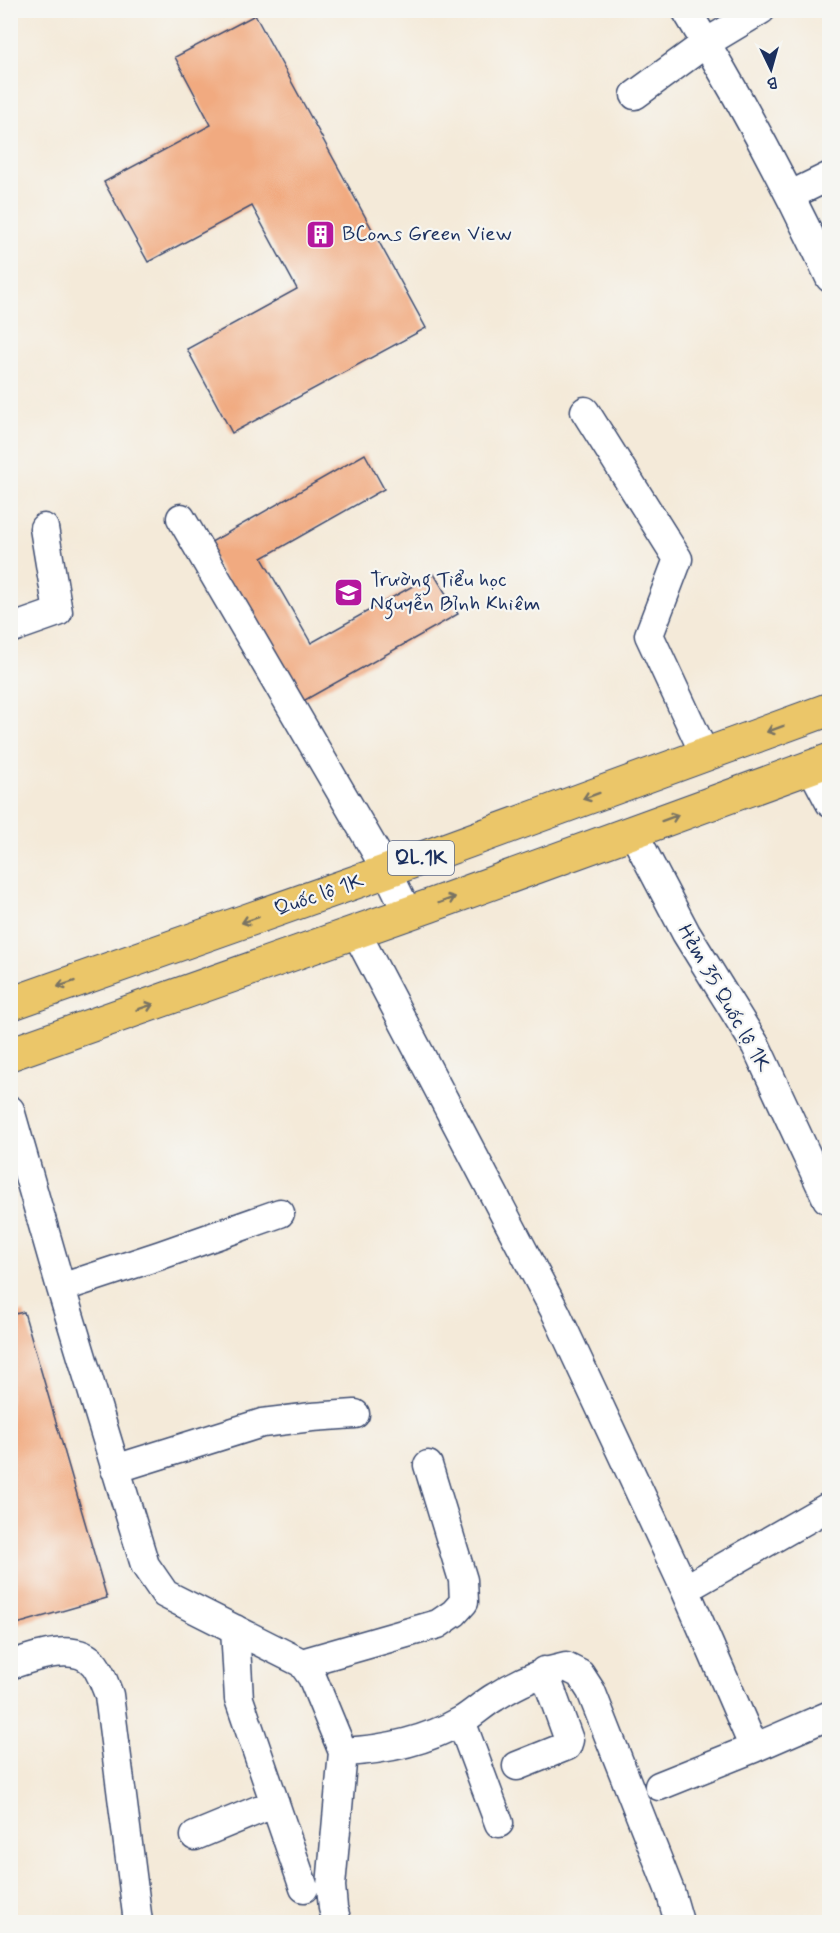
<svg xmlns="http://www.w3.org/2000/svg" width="840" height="1933" viewBox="0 0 840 1933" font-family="Mynerve,sans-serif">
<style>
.building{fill:#f1aa80}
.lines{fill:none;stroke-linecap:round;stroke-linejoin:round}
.minor-casing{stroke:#3c4b70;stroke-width:31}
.major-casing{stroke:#3c4b70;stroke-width:35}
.minor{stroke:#fff;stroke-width:28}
.major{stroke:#ebc669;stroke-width:33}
.oneway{stroke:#797363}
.labels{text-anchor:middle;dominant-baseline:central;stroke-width:4.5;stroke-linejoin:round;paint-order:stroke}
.shield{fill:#f6f6f2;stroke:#5d6b8a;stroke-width:1.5}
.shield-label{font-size:20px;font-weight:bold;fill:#1b2f5e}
.poi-label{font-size:21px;fill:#1b2f5e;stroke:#f6f6f2;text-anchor:start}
.street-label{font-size:21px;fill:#1b2f5e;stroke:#f6f6f2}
</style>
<rect width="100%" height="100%" fill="#f6f6f2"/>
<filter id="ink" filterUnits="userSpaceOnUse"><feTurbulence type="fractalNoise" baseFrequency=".0167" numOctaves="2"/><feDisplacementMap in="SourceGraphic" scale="12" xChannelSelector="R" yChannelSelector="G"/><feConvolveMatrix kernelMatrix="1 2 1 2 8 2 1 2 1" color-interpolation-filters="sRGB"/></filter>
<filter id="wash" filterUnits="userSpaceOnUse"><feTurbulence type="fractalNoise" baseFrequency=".008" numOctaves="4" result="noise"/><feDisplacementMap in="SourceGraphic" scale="24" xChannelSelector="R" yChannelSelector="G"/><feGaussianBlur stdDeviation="1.35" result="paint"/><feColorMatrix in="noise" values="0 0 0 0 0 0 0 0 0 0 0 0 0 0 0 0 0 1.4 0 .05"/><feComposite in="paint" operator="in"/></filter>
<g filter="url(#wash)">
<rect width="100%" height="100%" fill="#f4ead9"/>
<g id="blocks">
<path class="building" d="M255,15L426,328L232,433L187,349L297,289L252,206L148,262L104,182L211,125L175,57Z
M365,454L384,489L262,558L311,643L434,574L458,614L298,704L206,545Z
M24,1312L107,1598L10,1626V1315Z"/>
</g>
</g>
<g filter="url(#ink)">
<use href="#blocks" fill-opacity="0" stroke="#3c4b70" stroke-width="1.5"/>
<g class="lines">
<defs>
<path id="minor" d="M686,10C739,96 787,186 830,278
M635,95L706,43L761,10
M791,195L830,176
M585,411L678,559L649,635L705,755
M181,518L387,871L408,914
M10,629L58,612L44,528
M811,767L830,803
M633,832L686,933L756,1046L827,1199
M356,932L556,1313L685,1589L754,1748
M10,1110L61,1288L145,1565L165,1594L302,1663L312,1677L343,1752L331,1886L333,1908L337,1922
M61,1288L161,1255L280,1213
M115,1469L262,1423L312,1417L355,1414
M685,1589L830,1506
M235,1629L239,1699L304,1888
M302,1663L438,1624L454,1613L464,1602L463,1580L428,1465
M10,1665C33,1657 77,1641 95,1665C101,1673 105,1685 109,1695L138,1922
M461,1721L499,1823
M343,1752C385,1750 424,1742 461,1721C473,1714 483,1704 495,1697C517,1683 541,1672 566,1667L580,1674L591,1691L670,1891L679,1922
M517,1766L567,1746L569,1740L544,1671
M659,1786L754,1748L830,1715
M195,1836L275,1803"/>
<path id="major" d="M10,1004L387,871L830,709
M10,1054L429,906L830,760"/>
</defs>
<use href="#minor" class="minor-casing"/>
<use href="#major" class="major-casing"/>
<use href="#minor" class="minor"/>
<use href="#major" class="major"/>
</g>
<defs><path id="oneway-shaft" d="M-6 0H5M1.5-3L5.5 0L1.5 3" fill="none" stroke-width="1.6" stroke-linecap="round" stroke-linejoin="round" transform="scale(1.5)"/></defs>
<g class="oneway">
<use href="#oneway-shaft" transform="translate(775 729) rotate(160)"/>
<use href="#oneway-shaft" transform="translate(591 796) rotate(160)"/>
<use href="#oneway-shaft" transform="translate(670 818) rotate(-20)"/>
<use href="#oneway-shaft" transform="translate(447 900) rotate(-20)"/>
<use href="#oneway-shaft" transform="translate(250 920) rotate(161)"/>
<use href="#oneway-shaft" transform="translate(66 984) rotate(161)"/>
<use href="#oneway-shaft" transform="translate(145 1007) rotate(-19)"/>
</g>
</g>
<defs>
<symbol id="building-square" viewBox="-11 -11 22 22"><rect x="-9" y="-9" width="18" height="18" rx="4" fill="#b5179e" stroke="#f6f6f2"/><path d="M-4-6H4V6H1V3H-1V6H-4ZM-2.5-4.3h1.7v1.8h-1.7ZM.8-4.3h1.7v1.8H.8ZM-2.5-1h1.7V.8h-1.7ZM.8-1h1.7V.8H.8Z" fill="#fff"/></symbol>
<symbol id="school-square" viewBox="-11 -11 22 22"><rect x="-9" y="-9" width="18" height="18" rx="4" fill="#b5179e" stroke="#f6f6f2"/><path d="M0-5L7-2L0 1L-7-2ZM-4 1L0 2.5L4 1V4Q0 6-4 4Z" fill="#fff"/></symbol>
</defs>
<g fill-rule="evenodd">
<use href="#building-square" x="304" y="218" width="33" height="33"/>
<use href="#school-square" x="332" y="576" width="33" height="33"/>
</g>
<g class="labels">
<rect class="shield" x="388" y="841" width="66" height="34" rx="4.5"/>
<g class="shield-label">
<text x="421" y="858">QL.1K</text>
</g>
<g class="poi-label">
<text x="342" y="234">BCons Green View</text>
<text x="370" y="580">Trường Tiểu học<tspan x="370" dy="24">Nguyễn Bỉnh Khiêm</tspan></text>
</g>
<g class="street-label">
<text transform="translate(319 895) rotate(-19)">Quốc lộ 1K</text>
<text transform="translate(724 998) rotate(60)">Hẻm 35 Quốc lộ 1K</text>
</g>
</g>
<rect width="840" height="1933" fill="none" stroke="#f6f6f2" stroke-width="36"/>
<g transform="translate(771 69) rotate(175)" stroke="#f6f6f2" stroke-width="4.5" paint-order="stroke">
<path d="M0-4.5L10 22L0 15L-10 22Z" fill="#1b2f5e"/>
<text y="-9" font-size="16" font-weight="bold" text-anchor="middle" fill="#1b2f5e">B</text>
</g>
</svg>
